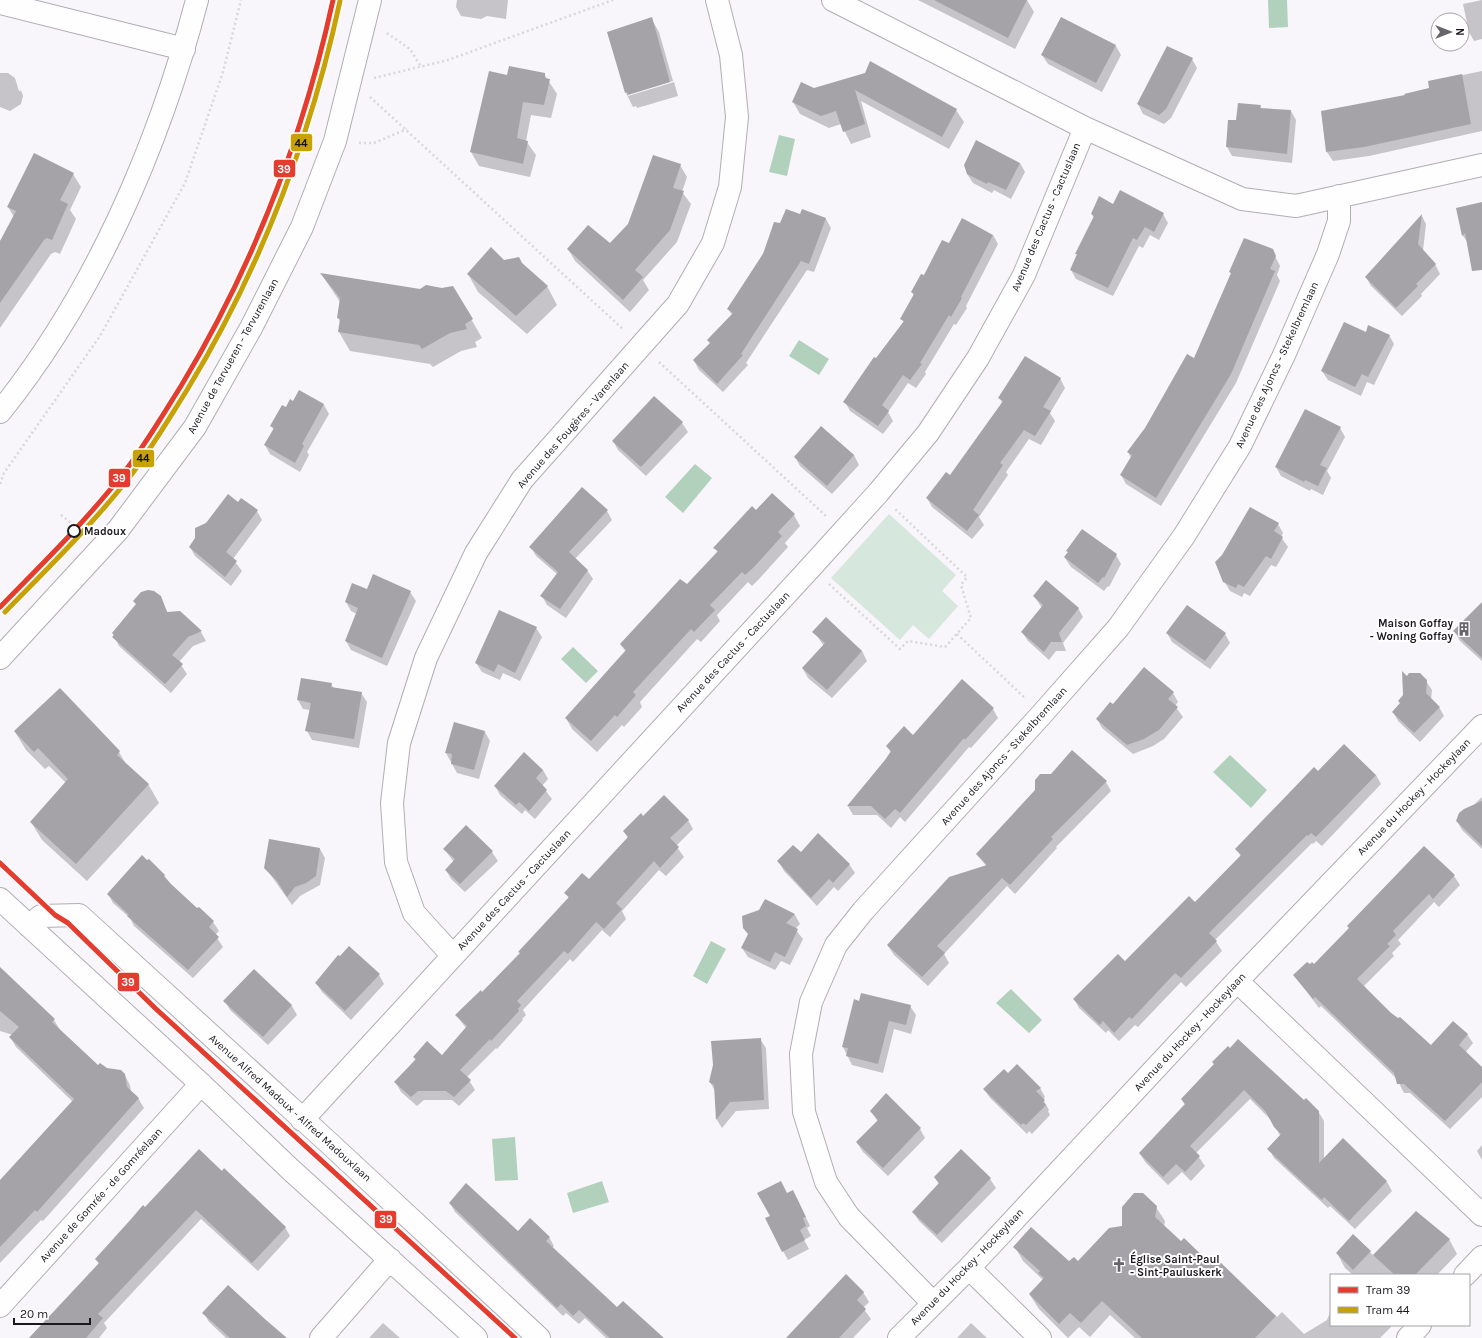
<svg xmlns="http://www.w3.org/2000/svg" width="1482" height="1338" viewBox="0 0 1482 1338" font-family="Karla,sans-serif">
<style>
.green{fill:#d6e7dd}
.water{fill:#b2d1bd}
.shadow{fill:#0003}
.building{fill:#a6a3a8}
.lines{fill:none;stroke-linecap:round;stroke-linejoin:round}
.minor-casing{stroke:#b0aeb4;stroke-width:24}
.major-casing{stroke:#b0aeb4;stroke-width:24}
.path{stroke:#d9d7da;stroke-width:2.5;stroke-dasharray:2 3;stroke-linecap:butt}
.minor{stroke:#fefefe;stroke-width:22}
.major{stroke:#fefefe;stroke-width:22}
.tram-1-casing{stroke:#fff;stroke-width:8}
.tram-2-casing{stroke:#fff;stroke-width:8}
.tram-1{stroke:#e43c2e;stroke-width:5}
.tram-2{stroke:#c8a106;stroke-width:5}
.stop-dot{fill:#fff;stroke:#1b171e;stroke-width:2}
.labels{text-anchor:middle;dominant-baseline:central;stroke-width:4;stroke-linejoin:round;paint-order:stroke}
.street-label{font-size:11px;fill:#1b171e;stroke:#fff}
.stop-label{font-size:11px;font-weight:bold;fill:#1b171e;stroke:#fff;text-anchor:start}
.poi-label{font-size:11px;font-weight:bold;fill:#1b171e;stroke:#fff;text-anchor:end}
.line-badge{stroke:#fff;stroke-width:1.5}
.badge-label{font-size:11px;text-anchor:middle;font-weight:bold;fill:#fff}
.pale-badge-label{font-size:11px;text-anchor:middle;font-weight:bold;fill:#111}
</style>
<rect width="100%" height="100%" fill="#f8f5fb"/>
<path class="green" d="M889,514L956,575L942,591L958,606L929,639L913,625L900,640L831,578Z"/>
<path class="water" d="M1268,0H1287L1288,27L1269,28Z
M779,135L795,139L787,176L769,172Z
M799,340L829,359L819,375L789,356Z
M695,464L712,478L683,513L665,497Z
M573,647L598,671L586,683L561,659Z
M1230,755L1267,790L1251,808L1213,772Z
M711,941L726,949L707,984L693,976Z
M1011,989L1042,1020L1029,1033L996,1003Z
M515,1137L518,1180L495,1181L492,1139Z
M602,1181L609,1202L573,1213L567,1193Z"/>
<path class="shadow" d="M457,0H508L506,19L487,16L481,19L461,16L456,7Z
M918,0H1027L1034,12L1015,49Z
M1482,0V39L1474,41L1469,32L1463,4Z
M651,18L659,32L673,81L628,94V96L674,82L678,96L637,108L636,106L633,107L626,93L608,33Z
M1116,46L1121,55L1102,92L1048,64L1042,55Z
M1192,59L1197,68L1171,118L1164,124L1143,114L1138,104Z
M510,67L544,74L557,94L551,118L531,115L526,141L536,155L530,177L479,166L471,152L508,77Z
M1482,71V131L1369,156L1333,161L1327,152L1406,96L1430,89L1429,82Z
M0,73H8L15,78L19,91H21L20,87L23,96L21,104L10,111L0,107Z
M865,74L956,110L964,122L949,149L861,101L871,137L851,144L841,124L829,128L800,114L793,102Z
M1260,106L1262,109L1291,111L1296,120L1292,163L1232,156L1227,147L1237,121Z
M1020,163L1025,172L1011,199L994,190L992,193L973,183L967,174Z
M680,165L687,177L682,192L691,204L677,242L643,280L649,290L630,312L575,261L568,249L610,245Z
M73,174L81,187L70,210L76,219L60,254L55,252L51,254L0,328V242L14,217L8,207Z
M1482,203V261L1463,236L1458,209Z
M1113,205L1163,214L1168,223L1159,240L1150,235L1143,248L1139,246L1113,296L1076,279L1071,270L1078,255L1077,254L1094,219L1092,214Z
M800,215L826,219L831,228L814,272L807,270L746,363L748,365L723,392L699,370L694,361L711,344L732,315L728,309L781,225Z
M1422,216L1426,224L1423,251L1435,264L1440,274L1421,294L1422,296L1402,316L1371,286L1366,277Z
M993,235L998,244L966,306L967,308L956,325L954,324L925,372L926,374L916,388L908,383L888,412L893,421L883,434L850,411L845,402L904,322L901,319L914,296L912,292L949,245Z
M1272,250L1280,266L1277,275L1280,281L1236,383L1161,506L1126,484L1121,475L1131,458L1128,452L1195,360L1232,275L1230,272Z
M504,261L522,264L547,286L557,305L527,334L478,292L468,274Z
M322,275L420,290L453,287L482,338L475,342L477,347L461,351L433,367L430,364L350,351L339,332L341,323L338,318L340,302Z
M1366,334L1389,335L1394,344L1374,385L1367,382L1361,396L1328,380L1322,371Z
M1060,378L1065,388L1050,413L1055,421L1041,445L1029,439L1006,472L1008,475L979,517L984,525L972,539L932,507L927,498L951,476L1002,403L1000,398Z
M300,391L324,405L329,414L307,452L309,455L300,472L270,454L265,445L274,430L271,426L293,402Z
M682,423L688,432L646,476L618,450L613,441Z
M821,427L854,455L859,465L832,494L800,466L795,457Z
M1340,428L1345,437L1327,471L1331,478L1323,495L1311,489L1310,491L1281,476L1276,467Z
M238,503L257,511L262,520L233,559L242,571L231,586L195,556L190,547L206,524Z
M607,511L612,520L575,559L587,570L593,579L566,618L547,605L542,596L557,574L536,556L531,547Z
M794,515L800,526L785,543L788,547L760,578L752,586L748,582L717,615L720,621L701,642L697,639L640,702L642,707L624,727L622,725L597,752L572,729L566,718L626,652L621,645L687,586L718,553L715,548Z
M1278,524L1283,533L1281,537L1288,547L1276,567L1271,565L1250,596L1244,593L1242,597L1230,591L1224,581L1223,556Z
M1116,555L1121,564L1109,587L1108,586L1104,591L1071,567L1065,558Z
M367,590L410,592L416,601L387,666L351,650L346,641L357,614L351,611L346,602Z
M1034,596L1078,608L1083,617L1063,643L1066,651H1056L1049,660L1028,641L1022,632L1042,608Z
M160,597L168,613L179,612L201,632L206,641L193,646L179,662L187,674L171,693L119,646L113,634L137,605Z
M1482,603V661L1460,641L1455,632Z
M826,619L862,651L867,661L832,698L808,678L803,669L824,646L814,632Z
M536,628L542,637L520,681L503,673L500,680L482,672L476,663Z
M1167,633L1225,634L1230,643L1210,669L1172,642Z
M1144,668L1173,693L1178,702L1175,706L1183,717L1164,739L1153,746L1133,754L1102,728L1097,719L1113,705Z
M1407,677L1426,681L1432,690L1431,700L1439,707L1444,716L1420,742L1398,721L1393,712L1401,704L1404,696Z
M331,684L334,689L361,693L367,702L359,748L312,740L307,731L310,710L303,709L298,700Z
M993,709L998,718L971,748L969,747L905,822L900,817L891,828L877,815H853L848,806L891,753L887,746Z
M15,732L119,752L127,766L148,784L159,803L87,881L42,840L31,822L66,783L49,766L45,769L26,750Z
M485,732L490,741L479,779L457,773L446,753Z
M543,770L548,779L542,786L552,799L535,819L525,810L522,814L500,795L495,786Z
M1318,773L1376,775L1381,784L1322,846L1316,841L1313,844L1312,843L1215,940L1222,951L1186,987L1181,982L1138,1027L1135,1025L1119,1041L1108,1030L1106,1033L1079,1008L1074,999L1125,963L1195,903L1241,857L1237,849Z
M1106,782L1111,791L1056,847L1057,848L1015,894L1007,886L944,954L949,963L928,986L894,955L888,946L986,866L977,854Z
M1482,797V849L1462,830L1457,821Z
M643,818L688,820L693,829L676,846L684,857L666,876L659,870L622,911L626,919L610,937L602,930L573,962L570,959L523,1010L526,1015L522,1019L523,1020L497,1049L496,1048L467,1077L475,1090L459,1106L452,1100H424L417,1106L401,1092L396,1083L416,1061L414,1057H442L466,1028L456,1015L482,993L521,954L569,899L566,893L589,881L628,838L624,831Z
M466,826L492,852L498,861L465,892L451,879L446,870L454,862L444,849Z
M1424,847L1454,876L1460,885L1439,907L1434,902L1398,940L1401,944L1392,953L1394,956L1363,987L1391,1013L1431,1047L1467,1034L1473,1043L1465,1053L1482,1069V1097L1450,1129L1410,1093H1404L1397,1079L1321,1006L1319,1008L1295,976L1314,966Z
M320,849L325,858L320,885L300,896L292,905L265,867Z
M801,854L849,864L855,873L838,891L834,887L817,906L784,871L779,862Z
M164,875L169,884L197,910L213,922L219,931L215,935L223,947L193,978L134,926L130,918L113,903L108,894Z
M766,900L795,915L800,924L795,929L803,939L790,965L781,961L775,970L748,957L742,948Z
M254,971L292,1006L297,1015L268,1045L230,1010L225,1001Z
M0,973L54,1020L60,1030L98,1067L124,1074L130,1085L131,1092L138,1098L144,1108L43,1221L41,1220L0,1263V1181L73,1102L16,1047L10,1037L13,1035L0,1031Z
M379,975L384,984L351,1020L322,992L316,983Z
M860,1002L910,1006L916,1015L911,1034L894,1029L883,1073L852,1065L843,1047Z
M760,1039L766,1048L769,1109L736,1111L722,1128L717,1120L715,1091L710,1082Z
M1214,1065L1304,1102L1318,1111L1324,1121V1160L1343,1140L1387,1182L1392,1191L1355,1229L1330,1206L1328,1208L1274,1158L1269,1149L1281,1137L1271,1120L1250,1099L1196,1153L1205,1166L1191,1181L1182,1172L1168,1185L1146,1163L1140,1154L1185,1105L1182,1099Z
M1008,1074L1040,1088L1045,1097L1043,1099L1049,1110L1048,1111L1050,1115L1032,1134L1029,1131L1027,1134L990,1098L984,1089Z
M871,1111L920,1129L925,1138L888,1176L863,1152L857,1143L878,1122Z
M1482,1145V1160L1477,1151Z
M199,1151L285,1227L290,1236L258,1271L201,1219L104,1323L107,1328L99,1338H29L99,1264L96,1259Z
M961,1151L990,1179L996,1188L942,1243L919,1221L913,1212L939,1184L935,1178Z
M787,1194L798,1201L810,1226L807,1228L811,1236L804,1240L809,1249L788,1260L783,1251L771,1216Z
M450,1203L518,1232L549,1237L554,1246L552,1248L617,1308L662,1338H606L585,1318L579,1324L566,1313L563,1316L455,1212Z
M1156,1207L1165,1221L1164,1227L1181,1242L1212,1266L1217,1261L1277,1317L1282,1312L1304,1334L1327,1320L1331,1310V1325H1391V1327L1380,1338H1135L1110,1315L1090,1337L1079,1327L1068,1338L1039,1309L1030,1295L1043,1280L1023,1261L1015,1247L1069,1263L1078,1262L1123,1226Z
M1353,1236L1374,1256L1449,1239L1457,1254L1437,1275H1353L1345,1268L1337,1253Z
M863,1292L869,1302L863,1308L871,1319L853,1338H791Z
M204,1313L280,1338H226L209,1322Z
M383,1323L400,1338H369Z
M971,1323L987,1338H957Z"/>
<path class="building" d="M934,0H1027L1008,38Z
M652,17L670,82L628,95L627,92L625,93L607,32Z
M1061,17L1116,45L1096,83L1041,55Z
M1167,46L1193,58L1166,109L1159,115L1137,104Z
M870,61L957,109L942,137L855,90L865,124L843,132L836,111L821,116L792,102L801,82L814,88L865,73Z
M509,66L545,73V78L550,79L544,105L523,102L517,138L528,141L523,164L470,152L489,71L507,75Z
M1462,74L1471,124L1364,147L1326,152L1321,111L1405,95L1404,94L1429,88L1428,81Z
M1238,103L1261,105L1260,108L1291,110L1287,154L1226,147L1228,120H1236Z
M976,140L1020,163L1006,190L988,182L987,184L967,174L964,165Z
M34,153L74,173L60,200L68,204L52,240L47,238L44,240L0,303V241L16,211L7,207Z
M653,155L681,164L673,188L684,191L670,230L635,270L643,277L623,300L567,249L588,225L610,243L628,224Z
M1120,190L1164,213L1154,232L1145,227L1137,240L1133,238L1108,288L1070,270L1077,254H1075L1094,216L1091,214L1099,196L1113,204Z
M1482,202V270L1472,271L1465,233L1462,236L1456,208Z
M786,209L800,214L802,209L826,218L809,264L801,261L741,354L743,355L717,384L693,360L710,343L707,340L733,313L727,309L763,254L774,222L780,223Z
M1422,214L1418,244L1436,264L1416,284L1418,286L1396,308L1365,277Z
M962,218L993,235L961,297L962,298L951,317L949,315L920,363L922,364L910,380L903,375L882,405L889,411L878,426L843,402L874,357L876,358L904,321L900,319L914,294L911,292L921,274L924,275L942,240L949,243Z
M1244,238L1273,249L1276,256L1270,269L1275,271L1231,374L1156,498L1120,475L1132,455L1127,452L1145,428L1187,354L1194,358L1231,273L1229,272Z
M491,247L504,260L519,257L522,263L548,286L516,316L467,274Z
M320,273L420,289L426,285L442,288L453,286L473,319L465,324L467,329L450,333L422,349L419,345L338,332L340,319L337,318L340,298Z
M1344,322L1366,332L1368,325L1390,335L1368,377L1362,374L1355,387L1321,371Z
M1025,356L1061,378L1043,407L1051,411L1035,436L1024,430L1000,463L1003,465L973,510L979,515L967,531L926,498L946,472L950,475L1003,401L998,398Z
M299,390L324,404L302,444L304,446L295,463L264,445L274,428L270,426L282,405L286,407L290,399L293,401Z
M654,396L683,422L641,467L612,441Z
M1305,409L1341,427L1320,465L1327,468L1318,486L1305,480L1304,482L1275,467Z
M821,426L854,455L827,486L794,457Z
M582,487L608,510L569,552L588,570L560,609L540,596L558,572L529,547Z
M772,493L795,514L778,532L782,536L754,567L745,575L742,572L710,605L715,610L694,632L691,629L633,692L636,695L617,717L615,715L591,741L565,718L626,650L620,644L680,579L687,584L718,551L713,548L752,506L756,510Z
M228,494L238,502L241,498L258,510L226,552L237,561L225,577L189,547L195,538V528L206,523Z
M1250,507L1279,523L1274,531L1283,537L1271,559L1266,556L1244,587L1238,584L1236,588L1223,582L1215,562L1222,555Z
M1082,529L1117,554L1104,578L1103,577L1098,583L1064,557L1068,552L1066,551Z
M373,574L411,591L382,658L345,641L358,608L345,602L352,583L367,589Z
M1046,580L1079,608L1059,633L1062,642H1051L1044,652L1021,632L1043,605L1033,596Z
M148,590L154,591L161,596L167,612L180,611L202,631L188,637L172,655L183,664L165,684L112,637L114,635L112,633L136,604L133,601L141,592Z
M1482,602V658L1453,631Z
M1187,605L1226,633L1205,661L1166,633Z
M499,610L537,627L515,673L498,664L494,672L475,663Z
M826,617L862,651L827,690L802,668L825,643L812,632Z
M1144,667L1174,692L1168,699L1178,707L1159,730L1144,739L1127,745L1096,719L1110,702L1113,704Z
M1402,671L1407,676L1409,673H1420L1427,680L1426,693L1440,707L1414,733L1392,712L1400,703L1398,701L1403,695Z
M301,678L332,683L331,687L362,692L354,739L305,731L311,703L297,700Z
M962,679L994,708L965,740L964,738L900,813L895,809L885,819L871,806H847L885,760L891,751L886,746L904,726L913,735Z
M60,688L120,751L117,755L149,784L76,864L30,822L68,779L38,748L34,752L14,731Z
M454,722L485,731L474,770L451,764L452,754L445,753Z
M1344,744L1376,775L1316,837L1311,833L1308,836L1307,835L1209,933L1217,941L1181,978L1175,973L1132,1019L1129,1017L1114,1033L1103,1021L1100,1025L1073,999L1118,954L1125,961L1189,896L1195,902L1241,855L1235,849L1314,767L1318,771Z
M1072,750L1107,781L1051,837L1053,839L1010,885L1002,878L937,946L945,953L922,977L887,945L949,877L987,865L976,854L1035,790V780L1040,774H1051Z
M524,752L543,770L536,778L547,790L529,811L519,802L516,805L494,786Z
M664,795L689,820L670,838L679,847L660,868L654,861L616,903L622,909L604,929L596,922L568,954L564,951L517,1001L521,1005L518,1009L519,1011L491,1041L490,1039L460,1070L471,1080L454,1097L446,1091H418L411,1097L394,1082L416,1059L413,1057L427,1041L442,1055L467,1026L455,1015L481,990L482,992L520,953L518,952L569,897L564,893L582,873L589,879L628,837L623,831L641,813L643,816Z
M1482,801V846L1456,821L1459,813L1464,809Z
M466,825L493,851L460,884L445,870L455,859L443,849Z
M818,833L850,864L833,883L829,879L811,898L777,861L793,845L801,852Z
M269,839L320,848L316,876L306,883L295,887L287,897L277,881L264,868Z
M1424,846L1455,875L1433,899L1429,894L1393,931L1396,935L1387,944L1390,946L1357,979L1391,1013L1398,1018L1400,1017L1431,1045L1453,1021L1468,1034L1459,1045L1482,1067V1082L1445,1121L1404,1084H1397L1394,1073L1315,997L1313,999L1293,975L1307,962L1310,964L1312,962L1314,964L1349,928L1347,926Z
M142,855L147,860L149,859L165,875L164,876L171,884L197,908L199,907L214,921L209,927L219,937L188,970L127,916L129,915L107,894Z
M765,899L795,914L786,923L798,929L785,957L775,952L770,962L741,948L748,934L743,928L742,916L759,910Z
M349,946L380,974L345,1011L315,983L338,955L340,956Z
M0,967L55,1019L52,1022L98,1065L100,1063L107,1068L121,1070L125,1074L127,1087L139,1098L37,1212L35,1210L0,1247V1180L74,1099L9,1037L19,1027L0,1011Z
M254,969L292,1005L263,1037L223,1001Z
M861,993L911,1005L906,1025L889,1021L878,1064L846,1056L848,1048L842,1047L854,999L859,1001Z
M761,1038L764,1100L730,1102L716,1120L714,1085L709,1082L713,1065L711,1041Z
M1238,1039L1304,1100L1306,1098L1319,1111V1163L1343,1138L1387,1181L1349,1221L1324,1197L1322,1200L1267,1149L1281,1134L1274,1127L1266,1112L1244,1090L1190,1146L1200,1156L1185,1172L1176,1164L1163,1177L1139,1153L1185,1104L1181,1099L1214,1064L1212,1062L1228,1046L1230,1048Z
M1017,1064L1041,1088L1036,1091L1045,1100L1043,1102L1046,1105L1026,1125L1023,1123L1021,1125L983,1089L1004,1069L1008,1073Z
M886,1093L921,1128L883,1168L856,1142L878,1120L870,1111Z
M199,1149L222,1171L224,1168L286,1227L252,1263L196,1210L98,1314L103,1318L86,1338H29L99,1263L95,1259L132,1218L143,1205L145,1207Z
M961,1149L991,1178L937,1235L912,1212L939,1183L934,1177Z
M781,1181L787,1193L793,1190L806,1217L803,1218L806,1226L800,1230L805,1240L782,1252L765,1218L770,1216L757,1193Z
M466,1183L518,1231L530,1218L550,1237L546,1241L617,1307L623,1301L664,1338H610L579,1310L573,1316L561,1304L557,1308L449,1203Z
M1134,1193H1143L1157,1206L1155,1217L1181,1241L1184,1238L1212,1265L1217,1259L1276,1316L1255,1338H1142L1102,1301L1081,1323L1070,1313L1059,1324L1029,1294L1044,1278L1038,1273L1040,1271L1013,1247L1031,1227L1069,1261L1074,1257L1078,1261L1109,1228L1122,1226V1207Z
M1416,1211L1450,1239L1415,1275H1395L1373,1255Z
M1353,1234L1371,1251L1353,1270L1336,1253Z
M846,1274L864,1292L857,1300L866,1309L839,1338H786Z
M228,1285L266,1320L287,1338H230L202,1313Z"/>
<g class="lines">
<defs>
<path id="minor" d="M833,0L1085,128L1242,199L1296,206L1482,165
M0,3L184,49
M0,899L201,1084L290,1169L476,1338
M29,926L41,916L79,915L329,1143L539,1338
M453,956L414,913L396,862L392,803L399,743L426,658L476,553L522,480L678,304L713,243L730,187L737,117L731,55L717,0
M1237,981L1482,1215
M302,1120L811,567L878,493L928,433L978,358L1024,275L1085,128
M969,1268L1040,1338
M1465,1275L1482,1257
M933,1303L849,1217L826,1182L804,1112L801,1054L811,1002L836,945L863,911L1042,714L1118,628L1184,536L1240,446L1284,355L1328,254L1339,221V196
M0,1306L201,1084
M321,1338L390,1259
M899,1338L969,1268L1237,981L1482,726
M1408,1338L1420,1325"/>
<path id="major" d="M0,412C95,294 159,145 197,0
M0,658L118,530L195,427L251,328L302,227L335,141L370,0"/>
</defs>
<use href="#minor" class="minor-casing"/>
<use href="#major" class="major-casing"/>
<path class="path" d="M387,33L410,49L421,67
M374,78L448,60L613,0
M370,97L624,330
M359,143H374L407,129
M659,362L826,516
M0,484L4,473L100,336L185,183L223,72L241,0
M61,515L81,531
M829,584L900,649L908,641L945,647L971,618L961,585L967,577L895,509
M957,634L1024,697"/>
<use href="#minor" class="minor"/>
<use href="#major" class="major"/>
<defs>
<path id="tram-1" d="M0,607C42,564 85,522 122,475C144,447 162,416 181,386C254,265 303,138 333,0
M0,863L55,915L68,923L155,1008L515,1338"/>
<path id="tram-2" d="M5,612C47,569 91,526 128,479C150,451 168,420 187,390C261,268 310,140 340,1"/>
</defs>
<use href="#tram-1" class="tram-1-casing"/>
<use href="#tram-2" class="tram-2-casing"/>
<use href="#tram-1" class="tram-1"/>
<use href="#tram-2" class="tram-2"/>
</g>
<defs>
<symbol id="building-bare" viewBox="-9 -9 18 18"><path d="M-4-6H4V6H1V3H-1V6H-4ZM-2.5-4.3h1.7v1.8h-1.7ZM.8-4.3h1.7v1.8H.8ZM-2.5-1h1.7V.8h-1.7ZM.8-1h1.7V.8H.8Z" fill="#68656b" stroke="#fff" stroke-width="2.5" paint-order="stroke"/></symbol>
<symbol id="church-bare" viewBox="-9 -9 18 18"><path d="M-1.2-6h2.4v3.5h3.3v2.4h-3.3V6h-2.4V-.1h-3.3v-2.4h3.3Z" fill="#68656b" stroke="#fff" stroke-width="2.5" paint-order="stroke"/></symbol>
</defs>
<g fill-rule="evenodd">
<use href="#building-bare" x="1454" y="619" width="20" height="20"/>
<use href="#church-bare" x="1109" y="1255" width="20" height="20"/>
</g>
<circle class="stop-dot" cx="74" cy="531" r="6"/>
<g class="labels">
<g class="street-label">
<text transform="translate(1046 217) rotate(-67)">Avenue des Cactus - Cactuslaan</text>
<text transform="translate(233 356) rotate(-61)">Avenue de Tervueren - Tervurenlaan</text>
<text transform="translate(1277 365) rotate(-65)">Avenue des Ajoncs - Stekelbremlaan</text>
<text transform="translate(573 425) rotate(-49)">Avenue des Fougères - Varenlaan</text>
<text transform="translate(733 652) rotate(-47)">Avenue des Cactus - Cactuslaan</text>
<text transform="translate(1004 756) rotate(-48)">Avenue des Ajoncs - Stekelbremlaan</text>
<text transform="translate(1414 797) rotate(-46)">Avenue du Hockey - Hockeylaan</text>
<text transform="translate(514 890) rotate(-47)">Avenue des Cactus - Cactuslaan</text>
<text transform="translate(1190 1032) rotate(-47)">Avenue du Hockey - Hockeylaan</text>
<text transform="translate(290 1108) rotate(42)">Avenue Alfred Madoux - Alfred Madouxlaan</text>
<text transform="translate(101 1195) rotate(-48)">Avenue de Gomrée - de Gomréelaan</text>
<text transform="translate(967 1267) rotate(-46)">Avenue du Hockey - Hockeylaan</text>
</g>
<g class="stop-label">
<text x="84" y="531">Madoux</text>
</g>
<g class="poi-label">
<text x="1453" y="623">Maison Goffay<tspan x="1453" dy="13">- Woning Goffay</tspan></text>
<text x="1130" y="1259" text-anchor="start">Église Saint-Paul<tspan x="1130" dy="13">- Sint-Pauluskerk</tspan></text>
</g>
</g>
<g class="line-badge">
<rect x="290" y="133" width="23" height="19" rx="4" fill="#c8a106"/>
<rect x="273" y="159" width="23" height="19" rx="4" fill="#e43c2e"/>
<rect x="132" y="449" width="23" height="19" rx="4" fill="#c8a106"/>
<rect x="108" y="468" width="23" height="20" rx="4" fill="#e43c2e"/>
<rect x="117" y="972" width="23" height="20" rx="4" fill="#e43c2e"/>
<rect x="374" y="1210" width="23" height="19" rx="4" fill="#e43c2e"/>
</g>
<g class="badge-label">
<text x="284" y="173">39</text>
<text x="119" y="482">39</text>
<text x="128" y="986">39</text>
<text x="386" y="1223">39</text>
</g>
<g class="pale-badge-label">
<text x="301" y="147">44</text>
<text x="143" y="462">44</text>
</g>
<rect x="1330" y="1274" width="140" height="52" fill="#ffffff" stroke="#a4a2a5"/>
<rect x="1338" y="1287" width="20" height="6" fill="#e43c2e" stroke="#a4a2a5"/>
<text x="1366" y="1294" font-size="12" fill="#1b171e">Tram 39</text>
<rect x="1338" y="1307" width="20" height="6" fill="#c8a106" stroke="#a4a2a5"/>
<text x="1366" y="1314" font-size="12" fill="#1b171e">Tram 44</text>
<g transform="translate(1450 32) rotate(90)"><circle r="19" fill="#ffffff" stroke="#a4a2a5"/>
<path d="M0-3L7 15L0 10L-7 15Z" fill="#68656b"/>
<text y="-6" font-size="11" font-weight="bold" text-anchor="middle" fill="#1b171e">N</text>
</g>
<path d="M14 1318v6h76v-6" fill="none" stroke="#1b171e" stroke-width="2"/>
<text x="20" y="1318" font-size="12" fill="#1b171e" stroke="#ffffff" stroke-width="3" paint-order="stroke">20 m</text>
</svg>
